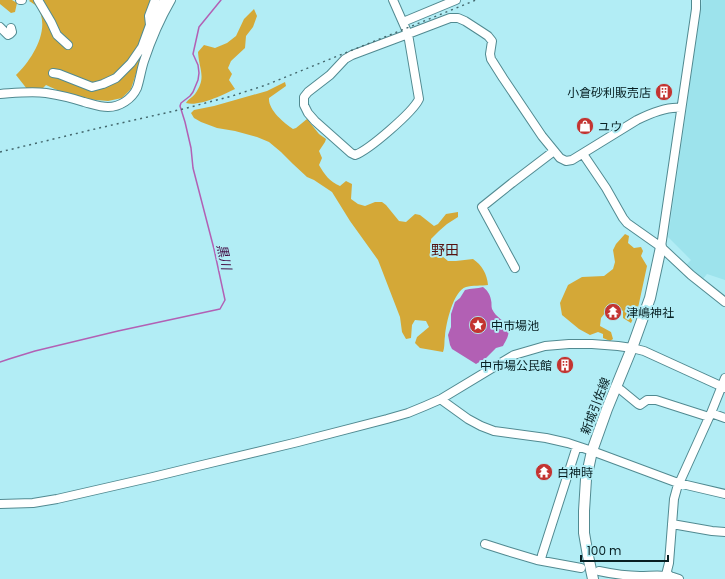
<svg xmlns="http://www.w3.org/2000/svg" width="725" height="579" viewBox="0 0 725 579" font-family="Poppins,'Noto Sans JP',sans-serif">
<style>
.built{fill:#9de3ec}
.green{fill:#d4a837}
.water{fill:#b260b4}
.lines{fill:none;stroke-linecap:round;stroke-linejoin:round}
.stream{stroke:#b260b4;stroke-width:1.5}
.minor-casing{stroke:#518a91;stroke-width:10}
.major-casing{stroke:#518a91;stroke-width:12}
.minor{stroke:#fff;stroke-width:8}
.major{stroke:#fff;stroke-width:10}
.rail{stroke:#43676c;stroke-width:1.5;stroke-dasharray:2 4;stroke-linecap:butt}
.labels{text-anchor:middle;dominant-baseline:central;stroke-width:4;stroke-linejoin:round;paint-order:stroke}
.poi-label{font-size:12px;fill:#071f22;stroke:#b2edf5;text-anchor:start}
.street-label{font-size:12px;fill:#071f22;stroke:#b2edf5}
.water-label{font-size:13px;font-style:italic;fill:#451047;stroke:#b2edf5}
.quarter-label{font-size:14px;fill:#561210;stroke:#b2edf5}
</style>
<rect width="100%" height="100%" fill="#b2edf5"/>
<path class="built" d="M702,0H725V280L707,274L702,280L685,266L691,260L668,237Z"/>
<path class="green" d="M0,0H12L17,3L15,12L11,13L0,4Z
M30,0H169L144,49L131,89L122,98L108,101L85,99L57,90L46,85L42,89H27L16,75C32,60 52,28 37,7C35,4 32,3 29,1Z
M254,9L257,16L253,27L246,36L245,48L231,61L228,68L232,74L229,80L235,89C223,95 198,107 186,103C188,99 192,98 195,94C207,77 199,70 198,52L204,45L215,48L227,43L236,36L244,19Z
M285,82L286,86L269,98C268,110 284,123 293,129L296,128L307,119L319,134L326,139L325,142L319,151L322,158L319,165C324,174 330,182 340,186L346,181L352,184L351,199L358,204L365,206L375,202H382L386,205L399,221L406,222L415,214L420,215L434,226L438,224L446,214L458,212V217L447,224L439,231L431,239V247L448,261H456L473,259C482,265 487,274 488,285C482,286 472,285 466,287C453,291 446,324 445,336C444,342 445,347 443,352L420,348L415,343L417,337L429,327L426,321L415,320L412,325L411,338L406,339L402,332L400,317L378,260L350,221L332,192L314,180L307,177L293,164L281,152L269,142L257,137L235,131L217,128L201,122L194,118L191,113L194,110L214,106L267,91Z
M625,234L629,236L628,243L634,248L641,247L643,251L641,256L647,266L638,308L631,323L623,318V311L614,304L609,308L601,318L600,326L611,332L613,339L610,341L603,338V334L598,332L590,335L579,329L562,315L560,303L568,285L582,277L604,276L613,269L615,262L613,250L616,244Z"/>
<path class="water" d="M483,287C487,290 490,294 491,300C492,303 491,306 492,309C496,318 505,320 508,328C510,335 506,340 503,346L496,348L486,358L476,364L452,349L450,345L448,335L451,327V314L455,302L460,298L465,290C471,288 477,289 483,287Z"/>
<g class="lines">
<path class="stream" d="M0,362L9,359L35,351L118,331L220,309L225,300L214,249L193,168L191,148L185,122L180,106L181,103L190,96L193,92L198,80L199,73L198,65L193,54L199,27L221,0"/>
<defs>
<path id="minor" d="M20,0H22
M38,0L51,22L57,35L68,45
M155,0L149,16L150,25L164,0
M393,0L408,34L450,18H458L465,21L482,32L488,36L492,41L490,54L491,59L503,78L542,136L560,158L566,161L572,160L637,120C649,114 667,106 681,108
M403,22L456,0
M0,27L8,35L10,34L12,32L11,28
M408,34L419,99C413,112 369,150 355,155L351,153L315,121L308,113L304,105V97L308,92L330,75L345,59L352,55Z
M53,73L59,74L92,87L103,84L116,78L131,63L142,47L150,25
M0,94C15,93 31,91 46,93C59,95 72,98 84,102C92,104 100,107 108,107C120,107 132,99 137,88C140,79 141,70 144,61C151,40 160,19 171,0
M583,154L606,188L623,218L627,223L661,247L691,275L725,302
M661,247L696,9V0
M515,268L482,207L512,183L554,151
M615,388L621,390L638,404L640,405L647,400H656L709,417
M441,399L443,401L468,419L481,426L494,431L546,438L568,443L592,451L678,483L725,494
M711,413L725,418
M0,504L33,503L57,499L153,477L198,466L298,442L387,419L408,413L425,406L441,399L514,355L545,346L569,344H592L618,346L632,348L644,351L725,388
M672,524L712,531L725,532
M485,544L507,551L537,560L581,568
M541,560L542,555L577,446
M599,571C613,574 626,576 640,576C649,576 658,575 666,576
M667,573L670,576L679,579
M665,579L669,563L674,499L677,488L711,413L725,378"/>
<path id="major" d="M593,579L588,556L584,533V511L586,479L592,451L607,409L632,348L650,298L661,247"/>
</defs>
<use href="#minor" class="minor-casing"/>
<use href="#major" class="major-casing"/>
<use href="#minor" class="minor"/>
<use href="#major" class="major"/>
<path class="rail" d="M0,152L99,128L183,109L232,96L266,85L476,0"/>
</g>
<defs>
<symbol id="building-disc" viewBox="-11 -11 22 22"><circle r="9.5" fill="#c33431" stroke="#b2edf5"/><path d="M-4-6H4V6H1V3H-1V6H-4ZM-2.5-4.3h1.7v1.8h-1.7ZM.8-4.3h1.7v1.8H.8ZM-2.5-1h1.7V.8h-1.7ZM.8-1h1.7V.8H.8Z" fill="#fff"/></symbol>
<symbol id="shop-disc" viewBox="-11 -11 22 22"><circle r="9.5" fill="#c33431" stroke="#b2edf5"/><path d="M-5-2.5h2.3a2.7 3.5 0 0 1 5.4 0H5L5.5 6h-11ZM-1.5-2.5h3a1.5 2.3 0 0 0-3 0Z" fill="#fff"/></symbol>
<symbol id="temple-disc" viewBox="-11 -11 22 22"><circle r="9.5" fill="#c33431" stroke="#b2edf5"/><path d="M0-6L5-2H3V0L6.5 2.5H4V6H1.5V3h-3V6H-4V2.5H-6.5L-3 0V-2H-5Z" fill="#fff"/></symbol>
<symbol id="sight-disc" viewBox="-11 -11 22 22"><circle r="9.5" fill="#c33431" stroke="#b2edf5"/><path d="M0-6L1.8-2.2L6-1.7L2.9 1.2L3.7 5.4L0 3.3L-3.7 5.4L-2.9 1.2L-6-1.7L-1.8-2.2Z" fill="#fff"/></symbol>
</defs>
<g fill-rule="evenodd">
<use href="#building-disc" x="654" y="82" width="20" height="20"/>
<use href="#shop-disc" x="575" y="116" width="20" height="20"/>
<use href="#temple-disc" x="603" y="302" width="20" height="20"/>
<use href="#sight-disc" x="468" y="315" width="20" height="20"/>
<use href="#building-disc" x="555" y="355" width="20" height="20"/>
<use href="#temple-disc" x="534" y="462" width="20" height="20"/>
</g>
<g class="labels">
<g class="poi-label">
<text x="651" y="92" text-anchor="end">小倉砂利販売店</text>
<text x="598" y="126">ユウ</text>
<text x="626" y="312">津嶋神社</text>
<text x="491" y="325">中市場池</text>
<text x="552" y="365" text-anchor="end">中市場公民館</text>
<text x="557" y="472">白神時</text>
</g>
<g class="street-label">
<text transform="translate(595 406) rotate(-69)">新城引佐線</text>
</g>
<g class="water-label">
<text transform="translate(224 257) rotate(77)">黒川</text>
</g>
<g class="quarter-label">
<text x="445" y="250">野田</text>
</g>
</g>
<path d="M581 555v6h87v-6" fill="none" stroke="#071f22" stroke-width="2"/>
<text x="587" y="555" font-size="12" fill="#071f22" stroke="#b2edf5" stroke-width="3" paint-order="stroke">100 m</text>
</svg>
